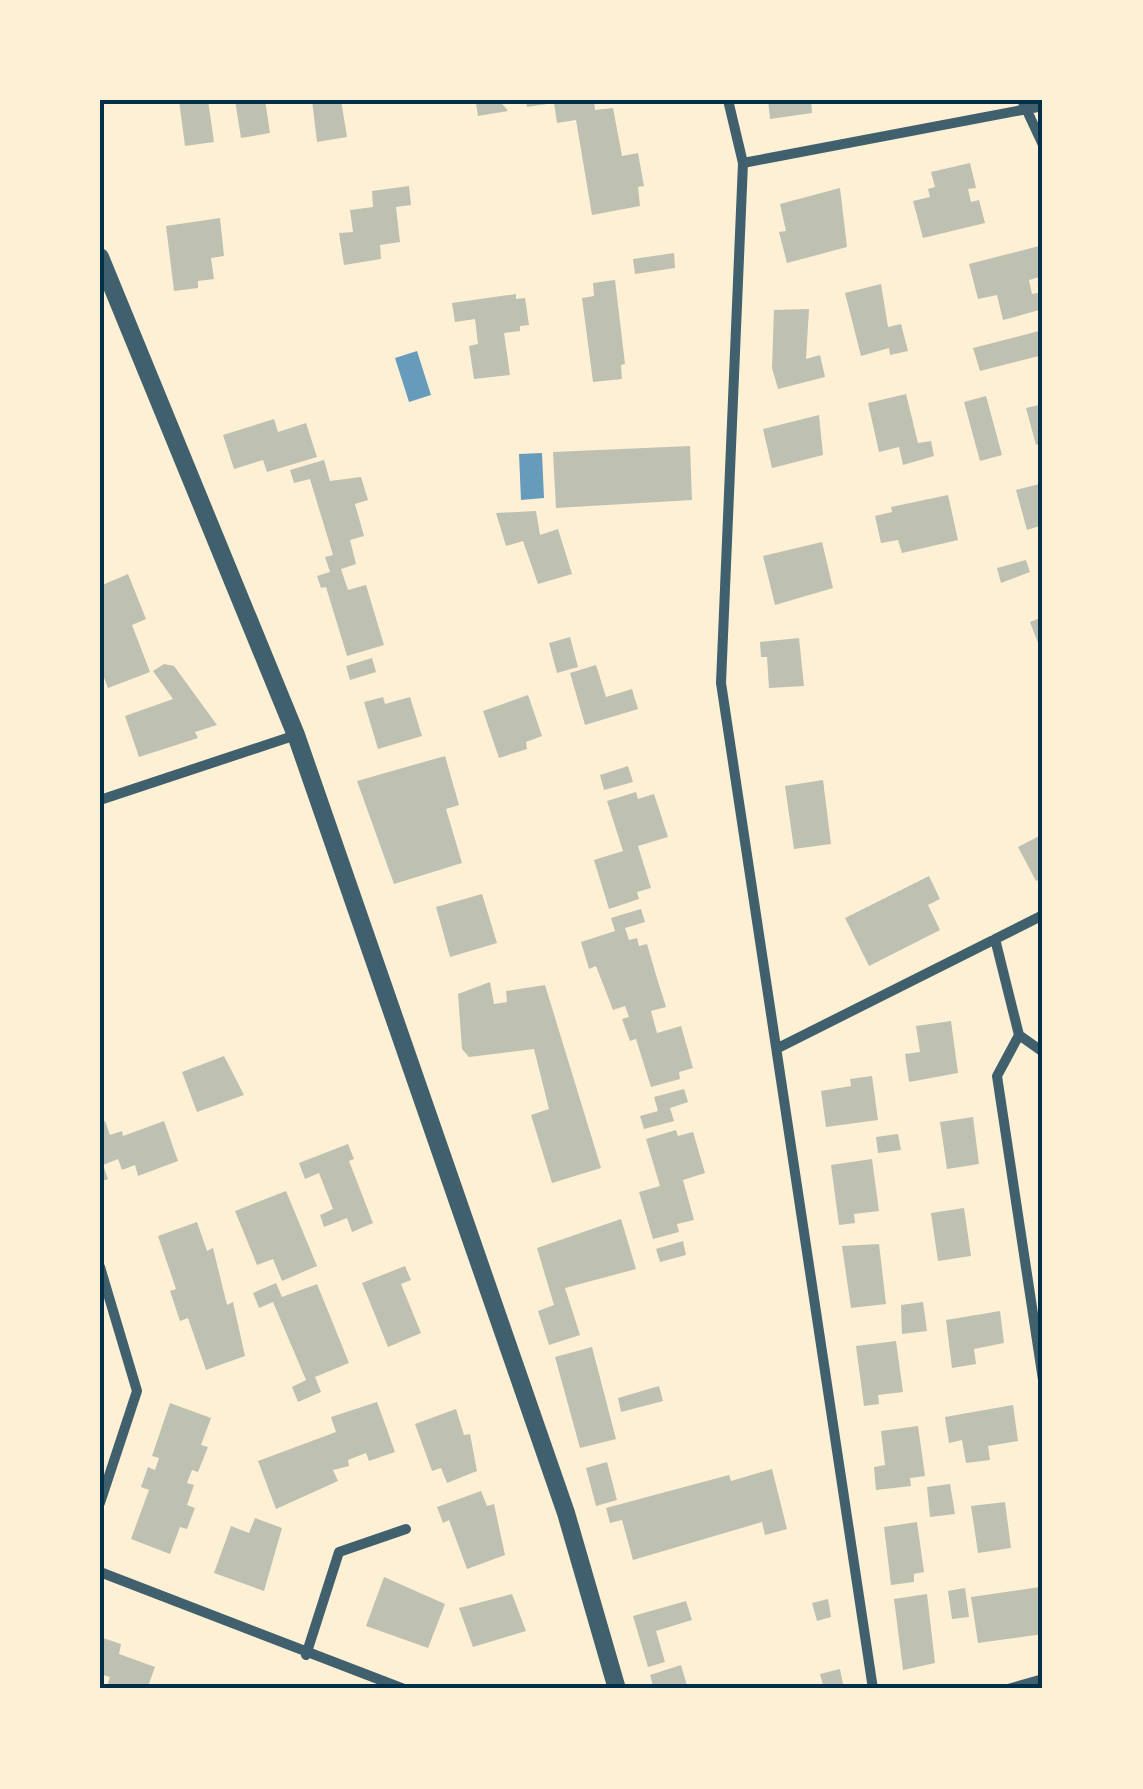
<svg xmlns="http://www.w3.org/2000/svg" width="1143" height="1789" viewBox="0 0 1143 1789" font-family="'Noto Sans',sans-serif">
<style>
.water{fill:#669bbc}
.building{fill:#bec0b2}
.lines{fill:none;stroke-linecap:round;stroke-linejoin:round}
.minor{stroke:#3f606c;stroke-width:10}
.tertiary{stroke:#3f606c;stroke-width:18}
.neatline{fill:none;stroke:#003049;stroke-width:4}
</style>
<rect width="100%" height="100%" fill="#fdf0d5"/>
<path class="water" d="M417,351L431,395L409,402L395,358Z
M542,453L544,498L521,500L519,454Z"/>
<path class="building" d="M179,100H208L214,142L185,146Z
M235,100H265L270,133L241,138Z
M312,100H341L347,137L317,142Z
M499,100L508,111L478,116L476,103Z
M526,100H594L595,110L613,108L622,156L638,153L644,186L638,187L640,206L592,215L576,120L557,123L554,103L527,107Z
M768,100H811L812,113L770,119Z
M970,163L976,188L968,189L971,202L979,200L985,223L923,238L913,201L930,197L928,189L935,187L931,172Z
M409,186L411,205L396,207L400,242L380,245L381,259L344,265L339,233L353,232L350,210L373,207L372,191Z
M840,188L847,247L787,263L779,232L786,231L780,204Z
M220,218L224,256L211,258L214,279L198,281V288L174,291L166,226Z
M1043,245V276L1029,280L1032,294L1043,292V309L1003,320L997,295L978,299L969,264Z
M674,253L675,268L635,274L633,259Z
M615,280L625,364L621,365L622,379L593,382L582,298L594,296L593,283Z
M881,284L888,327L901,324L908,351L890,355L889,348L861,356L845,293Z
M516,294V299L525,298L529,325L520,326V331L504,333L510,375L474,379L469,346L478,344L475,319L455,322L452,303Z
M809,309L806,359L820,355L825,377L778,389L772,368L774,310Z
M1043,330V355L980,371L973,348Z
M906,394L918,443L931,441L934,456L903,465L899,447L879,452L868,403Z
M986,396L1002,455L980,461L964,402Z
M1043,404V443L1036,445L1026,408Z
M819,415L823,455L772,468L763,429Z
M274,419L278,432L306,423L317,457L267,472L263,460L234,469L223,435Z
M690,446L692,500L556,508L553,452Z
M324,460L330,481L361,477L368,500L355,504L364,536L350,540L356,564L341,569L348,590L366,585L384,645L347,656L326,587L321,588L317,576L330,572L325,557L333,555L310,479L294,483L290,470Z
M1043,483V525L1027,530L1016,490Z
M948,495L958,540L902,553L898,540L881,543L875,516L892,512L891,507Z
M536,511L540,535L558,529L572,574L538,584L523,541L506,546L496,513Z
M822,542L833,588L775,605L763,556Z
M1026,560L1030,572L1001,583L997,568Z
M128,574L146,619L132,625L150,672L108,688L100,667V586Z
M1043,617V656L1030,622Z
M570,637L578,667L557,673L549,643Z
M799,638L804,686L769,688L767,657H761L760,642Z
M372,658L376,672L350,680L346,666Z
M164,664L174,666L217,725L195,732L198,738L139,757L125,716L173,699L153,671Z
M596,665L606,697L632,689L638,709L585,725L570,673Z
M528,695L542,736L526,742L527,749L499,758L483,711Z
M383,697L385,704L410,697L422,736L378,749L364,702Z
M445,756L459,805L446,809L462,863L394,884L357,781Z
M628,766L633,782L604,790L600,775Z
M823,780L831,844L794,849L785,786Z
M636,792L638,799L654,794L668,837L638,846L651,888L637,892L639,899L609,909L594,860L623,851L607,801Z
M1043,834V878L1036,881L1018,847Z
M929,876L940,899L928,905L940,930L869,966L845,918Z
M482,894L497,943L450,957L436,907Z
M641,909L645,922L625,928L629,940L637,938L639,946L647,944L656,975L666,1007L651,1011L657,1033L681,1026L693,1068L679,1072L680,1079L651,1087L636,1039L630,1041L622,1019L629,1017L625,1006L613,1010L596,966L589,969L581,942L615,931L611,918Z
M490,982L494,1004L507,1002L506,991L545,985L601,1168L552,1183L531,1115L549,1109L534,1049L469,1057L462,1049L458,994Z
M951,1021L958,1073L909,1082L905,1054L920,1052L916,1026Z
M224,1056L244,1095L197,1112L182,1072Z
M872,1076L878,1120L826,1127L821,1091L851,1086L850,1079Z
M684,1089L688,1102L670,1108L674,1121L644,1129L640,1116L658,1111L654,1097Z
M973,1117L979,1164L947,1169L940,1122Z
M105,1121L110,1135L122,1131L123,1136L164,1121L178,1161L138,1176L135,1165L122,1170L118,1159L103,1165L108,1179L100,1182V1123Z
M676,1130L678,1136L693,1132L705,1173L683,1180L694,1220L677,1224L679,1232L653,1239L639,1192L660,1186L646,1139Z
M898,1134L901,1150L878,1153L876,1137Z
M348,1144L354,1159L349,1161L373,1223L352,1232L347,1218L324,1227L320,1215L333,1209L319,1173L305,1179L299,1163Z
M872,1159L879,1211L854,1214L855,1223L839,1225L831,1165Z
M286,1191L317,1266L282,1281L273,1259L257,1265L235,1211Z
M964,1208L971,1256L938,1261L931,1213Z
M621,1219L636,1269L565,1288L580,1335L549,1345L538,1311L554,1305L537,1248Z
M197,1222L207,1251L213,1248L227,1305L233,1302L245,1356L206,1370L188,1318L180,1321L170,1291L176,1289L158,1236Z
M683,1241L686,1255L660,1262L656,1249Z
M879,1244L886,1304L851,1308L842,1246Z
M405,1266L411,1280L401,1284L421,1333L388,1347L362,1283Z
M276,1283L282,1297L317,1284L349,1363L315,1377L321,1392L298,1402L292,1387L306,1380L273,1302L259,1308L253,1293Z
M923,1302L927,1331L902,1334L901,1305Z
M1000,1311L1004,1343L974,1349L976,1364L952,1368L946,1320Z
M896,1341L903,1392L878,1395L879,1404L864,1406L856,1346Z
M592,1347L616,1439L580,1448L555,1357Z
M659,1386L663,1401L621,1412L618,1398Z
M377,1402L395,1452L369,1461L366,1453L348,1460L349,1466L333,1470L338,1481L276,1509L258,1461L336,1432L331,1417Z
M170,1403L211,1418L201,1445L208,1447L198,1472L192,1470L187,1483L194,1485L187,1505L195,1508L187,1529L180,1527L170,1554L131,1539L149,1490L141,1487L148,1467L155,1470L159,1458L152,1456Z
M1013,1405L1018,1441L988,1446L990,1460L966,1463L962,1440L949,1443L945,1417Z
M456,1409L464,1435L470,1434L477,1471L447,1483L441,1468L432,1471L415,1424Z
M918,1426L925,1476L910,1478L911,1486L876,1490L874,1467L885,1465L881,1431Z
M607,1462L617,1500L596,1506L586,1468Z
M772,1469L787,1529L765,1535L762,1522L633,1560L622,1520L610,1523L606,1508L729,1475L731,1481Z
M950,1484L955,1514L930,1517L927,1487Z
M481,1491L487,1506L494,1504L505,1555L467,1569L449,1520L443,1523L437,1507Z
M1005,1502L1011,1548L978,1553L971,1506Z
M255,1518L282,1528L264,1591L214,1573L231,1526L249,1533Z
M917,1522L924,1572L914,1574V1582L891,1585L884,1527Z
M384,1577L445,1604L428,1648L366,1626Z
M1040,1587L1043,1634L978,1643L971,1597Z
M965,1588L969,1617L952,1619L948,1591Z
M512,1594L526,1631L473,1647L459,1608Z
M927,1594L935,1663L903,1670L894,1599Z
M828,1599L831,1617L817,1621L812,1603Z
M686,1601L692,1620L656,1631L665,1662L648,1667L633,1616Z
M100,1637L121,1644L119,1654L155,1667L147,1689H106L110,1677L100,1674Z
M681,1665L688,1689H654L650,1675Z
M840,1669L844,1689H824L820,1674Z"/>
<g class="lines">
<path class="minor" d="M728,100L743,163L721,683L873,1689
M1022,100L1043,145
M743,163L1043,106
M100,800L296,735
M995,939L1019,1035L1043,1052
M1019,1035L997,1076L1043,1380
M778,1048L1043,915
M100,1267L137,1391L100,1503
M100,1572L404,1689
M306,1655L339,1552L406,1529
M1008,1689L1043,1679"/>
<path class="tertiary" d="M100,257L296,735L566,1513L617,1689"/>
</g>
<rect width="1143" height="1789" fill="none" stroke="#fdf0d5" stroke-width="205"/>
<rect x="102" y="102" width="938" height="1584" class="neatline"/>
</svg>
